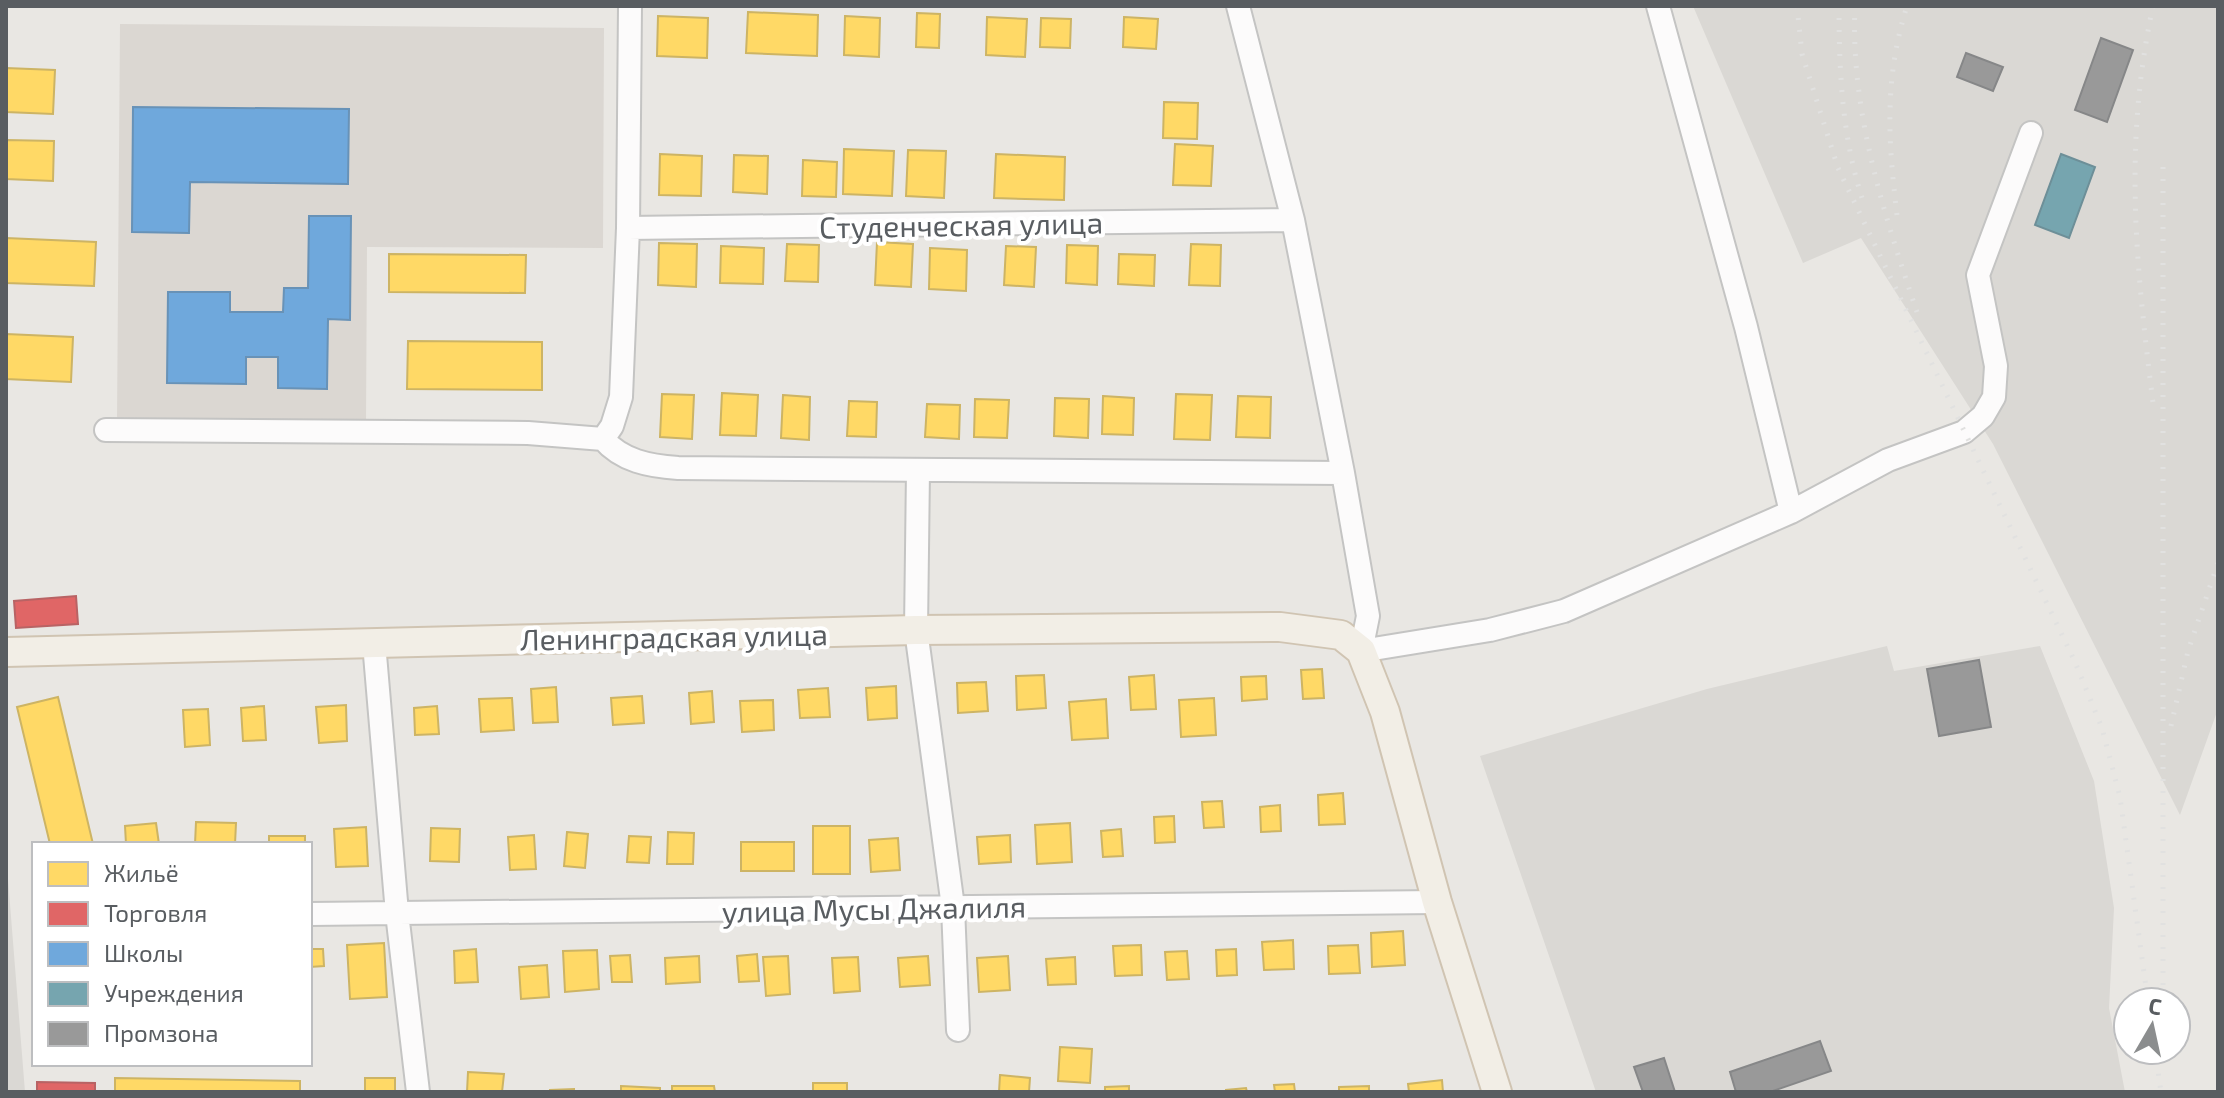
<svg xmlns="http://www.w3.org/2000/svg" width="2224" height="1098" viewBox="0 0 2224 1098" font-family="'Exo 2',sans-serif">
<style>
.industrial{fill:#dad8d4}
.education{fill:#dbd7d2}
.homes{fill:#ffd966;stroke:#cdb464;stroke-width:2}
.shops{fill:#e06666;stroke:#b86364;stroke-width:2}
.schools{fill:#6fa8dc;stroke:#6892b7;stroke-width:2}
.public{fill:#76a5af;stroke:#6d8f98;stroke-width:2}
.industry{fill:#999;stroke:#868788;stroke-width:2}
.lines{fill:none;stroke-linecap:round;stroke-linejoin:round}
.minor-casing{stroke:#c4c4c3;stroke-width:26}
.major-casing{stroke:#d0c4b2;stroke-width:32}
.minor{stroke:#fcfbfb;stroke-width:22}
.major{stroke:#f2eee6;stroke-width:28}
.rail{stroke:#e1e1e0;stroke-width:5;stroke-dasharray:2 10;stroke-linecap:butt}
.labels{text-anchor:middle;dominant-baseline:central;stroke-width:8;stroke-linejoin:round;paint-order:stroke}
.street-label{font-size:30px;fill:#595d61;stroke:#fff}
</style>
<rect width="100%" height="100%" fill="#e9e7e3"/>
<path class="industrial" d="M1693,6H2218V709L2180,815L1993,444L1861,238L1803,263Z
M1887,646L1894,671L2040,646L2094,781L2114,908L2109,1008L2125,1092H1596L1480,756L1707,689Z
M6,854L25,1092H6Z"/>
<path class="education" d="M120,24L604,28L603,248L367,247L366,423L117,421Z"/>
<path class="homes" d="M748,12L818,15L817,56L746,53Z
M917,13L940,14L939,48L916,47Z
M658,16L708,18L707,58L657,56Z
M845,16L880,18L879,57L844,55Z
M987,17L1027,19L1025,57L986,55Z
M1124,17L1158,19L1156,49L1123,47Z
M1041,18L1071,19L1070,48L1040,47Z
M6,68L55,70L53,114L6,112Z
M1164,102L1198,103L1197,139L1163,138Z
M6,140L54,141L53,181L6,179Z
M1175,144L1213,146L1211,186L1173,185Z
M844,149L894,151L892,196L843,194Z
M908,150L946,151L944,198L906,196Z
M660,154L702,156L701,196L659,195Z
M996,154L1065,157L1064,200L994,198Z
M734,155L768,156L767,194L733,192Z
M803,160L837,162L836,197L802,196Z
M6,238L96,242L94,286L6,283Z
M877,242L913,244L911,287L875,285Z
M659,243L697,244L696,287L658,285Z
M787,244L819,245L818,282L785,281Z
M1191,244L1221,245L1220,286L1189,285Z
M1067,245L1098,246L1097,285L1066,283Z
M721,246L764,248L763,284L720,283Z
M1006,246L1036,247L1034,287L1004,285Z
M930,248L967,250L966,291L929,289Z
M389,254L526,255L525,293L389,292Z
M1119,254L1155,255L1154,286L1118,284Z
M6,334L73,337L71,382L6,379Z
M408,341L542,342V390L407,389Z
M722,393L758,395L756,436L720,435Z
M662,394L694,395L692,439L660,437Z
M1176,394L1212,395L1210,440L1174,439Z
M783,395L810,397L809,440L781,438Z
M1103,396L1134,398L1133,435L1102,434Z
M1238,396L1271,397L1270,438L1236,437Z
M1055,398L1089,399L1088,438L1054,436Z
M975,399L1009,400L1007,438L974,437Z
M849,401L877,402L876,437L847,436Z
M927,404L960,405L959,439L925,437Z
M1322,669L1324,698L1303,699L1301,670Z
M1044,675L1046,708L1017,710L1016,676Z
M1154,675L1156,709L1131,710L1129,677Z
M1266,676L1267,699L1242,701L1241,677Z
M986,682L988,711L958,713L957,683Z
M896,686L897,718L868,720L866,688Z
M556,687L558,722L533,723L531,689Z
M828,688L830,717L800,718L798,690Z
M712,691L714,722L691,724L689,693Z
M642,696L644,723L613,725L611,698Z
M58,697L93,844H50L17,707Z
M512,698L514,730L481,732L479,699Z
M1214,698L1216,735L1181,737L1179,700Z
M1106,699L1108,738L1072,740L1069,702Z
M773,700L774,730L742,732L740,701Z
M346,705L347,741L319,743L316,707Z
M264,706L266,740L243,741L241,708Z
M437,706L439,734L415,735L414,708Z
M208,709L210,745L185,747L183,710Z
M1343,793L1345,824L1319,825L1318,795Z
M1222,801L1224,827L1204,828L1202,802Z
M1280,805L1281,831L1261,832L1260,807Z
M1174,816L1175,842L1155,843L1154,817Z
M196,822L236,823L235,844H195Z
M156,823L159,844H126L125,826Z
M1070,823L1072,862L1037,864L1035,825Z
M813,826H850V874H813Z
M366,827L368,866L336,867L334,829Z
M431,828L460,829L459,862L430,861Z
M1121,829L1123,856L1103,857L1101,831Z
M567,832L588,834L585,868L564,866Z
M668,832L694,833L693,864H667Z
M534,835L536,869L510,870L508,837Z
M1010,835L1011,862L979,864L977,837Z
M269,836H305V844H269Z
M629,836L651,837L649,863L627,862Z
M898,838L900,870L871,872L869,840Z
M741,842H794V871H741Z
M1403,931L1405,965L1372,967L1371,933Z
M1293,940L1294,969L1264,970L1262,942Z
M384,943L387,997L350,999L347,945Z
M1141,945L1142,975L1115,976L1113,946Z
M1358,945L1360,973L1329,974L1328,946Z
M310,949H323L324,966L310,967Z
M476,949L478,982L455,983L454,951Z
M1236,949L1237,975L1217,976L1216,950Z
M597,950L599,989L565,992L563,951Z
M1187,951L1189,979L1167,980L1165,952Z
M757,954L759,981L739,982L737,956Z
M630,955L632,982H612L610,956Z
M699,956L700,982L666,984L665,958Z
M788,956L790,994L766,996L763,957Z
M928,956L930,985L900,987L898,958Z
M1008,956L1010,990L979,992L977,958Z
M858,957L860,991L834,993L832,958Z
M1075,957L1076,984L1048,985L1046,959Z
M547,965L549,997L521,999L519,967Z
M1060,1047L1092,1049L1090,1083L1058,1081Z
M468,1072L504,1074L502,1092H467Z
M1000,1075L1030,1078L1029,1092H999Z
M115,1078L300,1081V1092H115Z
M365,1078H395V1092H365Z
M1442,1080L1443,1092H1409L1408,1084Z
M813,1083H847V1092H813Z
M1294,1084L1295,1092H1275L1274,1085Z
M621,1086L660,1088V1092H621Z
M672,1086H714L715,1092H672Z
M1129,1086V1092H1105V1087Z
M1369,1086V1092H1339V1087Z
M1246,1088L1247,1092H1226V1090Z
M574,1089V1092H550V1090Z"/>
<path class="shops" d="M76,596L78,624L16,628L14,601Z
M37,1082L95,1083V1092H37Z"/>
<path class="schools" d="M133,107L349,109L348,184L190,182L189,233L132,232Z
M309,216H351L350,320L328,319L327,389L278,388V357H246V384L167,383L168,292H230V312H283L284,288H308Z"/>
<path class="public" d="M2061,154L2095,167L2069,238L2035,225Z"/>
<path class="industry" d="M2101,38L2133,50L2107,122L2075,110Z
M1966,53L2003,67L1993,91L1957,77Z
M1979,660L1991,727L1939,736L1927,669Z
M1820,1041L1831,1071L1770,1092H1736L1730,1072Z
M1664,1058L1675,1092H1643L1634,1067Z"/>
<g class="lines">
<defs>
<path id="minor" d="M630,6L628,228L621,397L612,426L603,439C622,461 649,466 678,468L1343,473
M1238,6L1293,220L1343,473L1368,616L1361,651L1490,630L1564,611L1791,512L1888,460L1964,432L1983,416L1994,397L1996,366L1978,275L2031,133
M1658,6L1746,327L1791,512
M628,228L1293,220
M106,430L528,433L603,439
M918,470L916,630L953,907L958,1030
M374,643L397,913L418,1092
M310,914L1437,902"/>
<path id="major" d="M6,652L916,630L1280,627L1341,635L1361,651L1385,712L1437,902L1497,1092"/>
</defs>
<use href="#minor" class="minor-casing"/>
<use href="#major" class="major-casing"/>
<use href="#minor" class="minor"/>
<use href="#major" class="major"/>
<path class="rail" d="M1797,6L1802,54L1838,168L2075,662L2102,728L2120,797L2148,1002
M1839,6C1839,71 1842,136 1862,198
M1855,6C1850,114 1886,220 1920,321
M2153,6C2123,145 2136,265 2153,403
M2163,167V1002
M1897,215C1888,140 1884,79 1907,6
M2171,726L2188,651L2218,563
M2155,1050L2161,1092"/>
</g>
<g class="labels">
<g class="street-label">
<text transform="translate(961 224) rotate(-1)">Студенческая улица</text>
<text transform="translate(674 636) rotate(-1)">Ленинградская улица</text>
<text transform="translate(874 908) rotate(-1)">улица Мусы Джалиля</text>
</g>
</g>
<rect width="2224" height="1098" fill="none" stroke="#595d61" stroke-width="16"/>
<rect x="32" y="842" width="280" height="224" fill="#ffffff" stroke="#bdbec0" stroke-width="2"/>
<rect x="48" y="862" width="40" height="24" fill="#ffd966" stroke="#bdbec0" stroke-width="2"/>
<text x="104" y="882" font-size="24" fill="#595d61">Жильё</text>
<rect x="48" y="902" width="40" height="24" fill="#e06666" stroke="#bdbec0" stroke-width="2"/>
<text x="104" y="922" font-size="24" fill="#595d61">Торговля</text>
<rect x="48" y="942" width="40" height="24" fill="#6fa8dc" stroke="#bdbec0" stroke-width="2"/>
<text x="104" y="962" font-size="24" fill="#595d61">Школы</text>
<rect x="48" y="982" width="40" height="24" fill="#76a5af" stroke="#bdbec0" stroke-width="2"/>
<text x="104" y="1002" font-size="24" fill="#595d61">Учреждения</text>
<rect x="48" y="1022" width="40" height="24" fill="#999999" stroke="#bdbec0" stroke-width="2"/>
<text x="104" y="1042" font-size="24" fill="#595d61">Промзона</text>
<g transform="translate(2152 1026) rotate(9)"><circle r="38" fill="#ffffff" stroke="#bdbec0" stroke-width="2"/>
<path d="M0-6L14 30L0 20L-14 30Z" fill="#8b8d8e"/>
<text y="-12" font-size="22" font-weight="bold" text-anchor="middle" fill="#595d61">С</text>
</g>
</svg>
